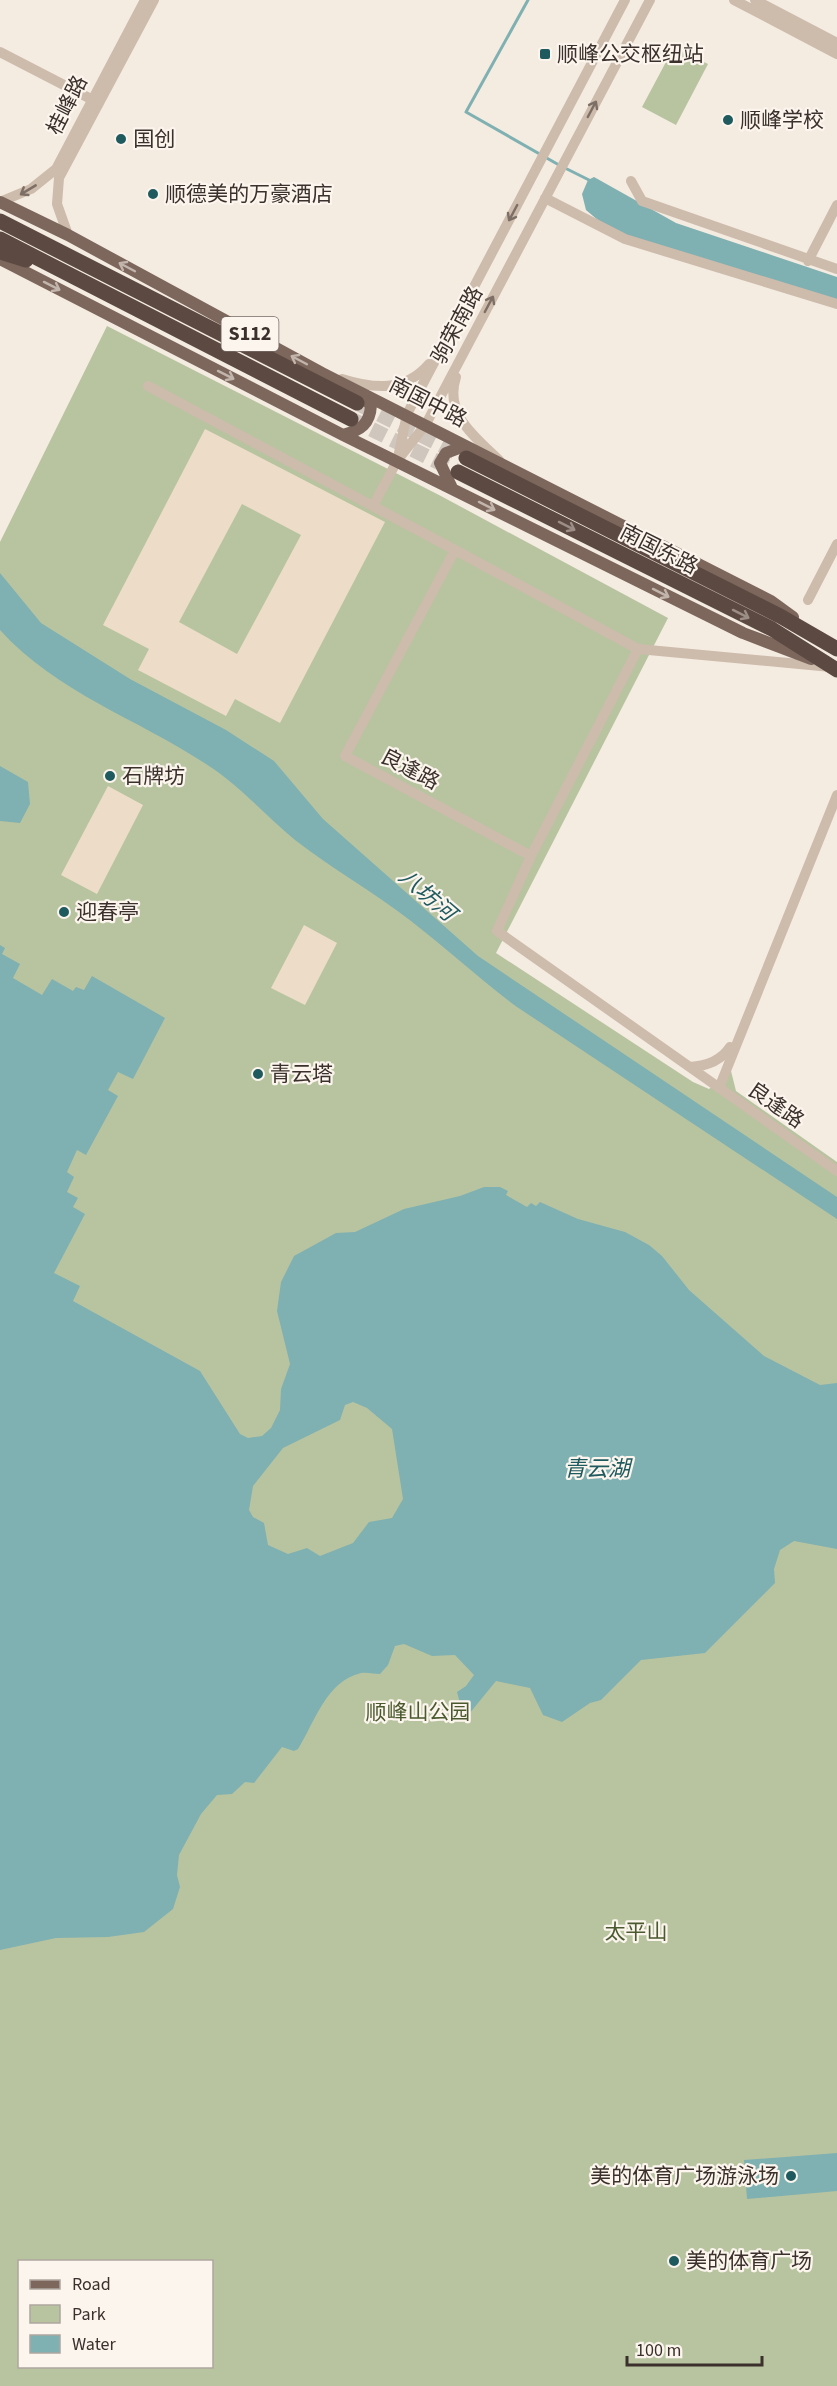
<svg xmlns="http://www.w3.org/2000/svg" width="837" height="2386" viewBox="0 0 837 2386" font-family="'Source Sans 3','Noto Sans SC',sans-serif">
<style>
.green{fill:#b8c4a0;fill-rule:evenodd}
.plaza{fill:#ecdcc8;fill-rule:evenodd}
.water{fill:#7fb0b2;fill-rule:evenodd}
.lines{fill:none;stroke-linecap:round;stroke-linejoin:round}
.stream{stroke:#7fb0b2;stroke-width:3}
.highway-tunnel{stroke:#cfc6bd;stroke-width:15;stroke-dasharray:15 8;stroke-linecap:butt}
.minor{stroke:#cdbbac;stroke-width:10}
.major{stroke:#7d675c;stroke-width:12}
.highway{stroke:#5c4a42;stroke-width:15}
.oneway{stroke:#7d6f65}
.oneway2{stroke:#c2b5ac}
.oneway3{stroke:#9c8e87}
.poi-dot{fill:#1f5a5e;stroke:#fbf5ee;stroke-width:2}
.labels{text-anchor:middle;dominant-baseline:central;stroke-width:4.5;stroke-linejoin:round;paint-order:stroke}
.shield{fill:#fbf5ee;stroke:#756b66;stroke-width:1.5}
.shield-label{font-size:20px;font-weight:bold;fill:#3b302b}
.poi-label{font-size:21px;fill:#3b302b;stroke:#fbf5ee;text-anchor:start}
.street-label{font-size:21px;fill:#3b302b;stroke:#fbf5ee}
.park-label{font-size:21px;fill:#4a5a2e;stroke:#fbf5ee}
.water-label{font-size:22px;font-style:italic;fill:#1f5a5e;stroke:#fbf5ee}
</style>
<rect width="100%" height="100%" fill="#f4ebe1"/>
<path class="green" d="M674,47L708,64L676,125L642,107Z
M107,326L439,495L668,618L496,953L693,1082L709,1089L731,1071L736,1091L837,1162V2386H0V542ZM20,2262H212V2366H20Z"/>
<path class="plaza" d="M205,429L385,522L280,723L235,699L226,716L138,670L149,649L103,625ZM242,504L301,535L237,654L179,622Z
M108,786L143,805L97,894L61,875Z
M304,925L337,943L305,1005L271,988Z"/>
<path class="water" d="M594,177L676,223L837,277V301L633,240L599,221L586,210L582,194L588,180Z
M0,573L41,623L130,679L226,730L274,761L323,819L478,956L837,1197V1219L517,1007C481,980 447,949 411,921C374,892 332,869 295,840C266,816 241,787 209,766C139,719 58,694 0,630Z
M0,766L28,782L30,804L20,823L0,821Z
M0,945L5,948L2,954L20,964L13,978L42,995L52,979L73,991L76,987L84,990L92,976L165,1018L133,1079L118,1072L108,1090L118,1096L86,1155L77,1150L67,1172L74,1177L67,1192L78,1198L73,1207L85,1214L54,1273L80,1286L73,1301L200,1371L240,1434L248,1438L262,1436L271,1428L280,1410L281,1389L290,1364L277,1311L281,1282L294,1256L336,1233L355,1232L404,1209L460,1196L484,1187H500L508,1191L506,1195L527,1207L531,1203L536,1206L540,1202L578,1219L625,1232L649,1245L662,1256L689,1290L764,1356L820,1385L837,1383V1549L794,1541L780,1550L774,1569L775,1583L705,1653L641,1660L601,1700L590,1703L562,1722L543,1715L530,1688L496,1681L469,1714L462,1711L457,1692L466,1686L474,1675L455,1655L432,1656L404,1644L395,1646L388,1665L380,1674C375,1674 367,1672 361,1673C326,1681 315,1722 298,1749L294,1751L282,1747L254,1783L245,1782L232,1794L217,1795L201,1814L179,1855L177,1875L180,1887L173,1909L144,1932L108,1937L56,1938L0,1950ZM353,1402L367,1408L392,1429L403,1499L392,1518L369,1522L353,1543L320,1556L307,1548L288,1554L268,1545L264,1523L253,1517L249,1510L253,1486L283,1448L340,1420L345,1405Z
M837,2153V2191L747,2199L744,2160Z"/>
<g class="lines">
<path class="stream" d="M528,0L466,112L559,165
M565,168L591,181"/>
<path class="highway-tunnel" d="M359,404L461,455
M351,419L458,472"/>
<path class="minor" d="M734,0L837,54
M755,0L837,43
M0,52L91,99
M631,181L642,201L837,269
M545,198L625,239L837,304
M0,202L31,189L56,169L145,0
M68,235L57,204L59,178L154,0
M808,261L837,205
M456,377C444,414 474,436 499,460
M342,379C374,389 405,392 429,364
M148,386L455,550L345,756L531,856L497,931L837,1171
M398,458L407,414L625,0
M374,504L397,461L426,424L650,0
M455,550L638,649L831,667
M808,600L837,544
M531,856L638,649
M690,1067C706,1066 721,1061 730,1047
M719,1088L837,795"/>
<path class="major" d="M0,202L68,235L322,373L771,601L793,617
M0,259L343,435L743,633L811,659
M343,435C361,430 370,424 371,405L359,395
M452,488L440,463L446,453L462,447L471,450"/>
<path class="highway" d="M0,221L357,403
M0,239L351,419
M0,252L26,260
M466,458L780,616L837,649
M458,472L772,629L837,670"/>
</g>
<defs><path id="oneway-shaft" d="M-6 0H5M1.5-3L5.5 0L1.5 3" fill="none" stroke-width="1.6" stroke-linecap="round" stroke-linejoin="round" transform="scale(1.5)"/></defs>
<g class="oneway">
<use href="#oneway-shaft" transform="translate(592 109) rotate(-62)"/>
<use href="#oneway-shaft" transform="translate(28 190) rotate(149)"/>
<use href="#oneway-shaft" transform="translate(513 213) rotate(118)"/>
<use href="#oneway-shaft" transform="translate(489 304) rotate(-62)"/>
</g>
<g class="oneway2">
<use href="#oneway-shaft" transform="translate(127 267) rotate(-152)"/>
<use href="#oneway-shaft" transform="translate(52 286) rotate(27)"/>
<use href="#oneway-shaft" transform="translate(299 360) rotate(-152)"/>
<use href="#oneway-shaft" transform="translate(226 375) rotate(27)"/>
<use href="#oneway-shaft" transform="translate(487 506) rotate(27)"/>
<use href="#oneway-shaft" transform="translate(661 593) rotate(27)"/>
</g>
<g class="oneway3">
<use href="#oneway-shaft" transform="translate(567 526) rotate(27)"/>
<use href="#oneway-shaft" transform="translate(741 614) rotate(27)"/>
</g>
<g class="poi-dot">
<rect x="539" y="48" width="12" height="12" rx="3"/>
<circle cx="728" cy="120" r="6"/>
<circle cx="121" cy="139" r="6"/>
<circle cx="153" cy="194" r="6"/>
<circle cx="110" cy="776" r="6"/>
<circle cx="64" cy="912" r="6"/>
<circle cx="258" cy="1074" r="6"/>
<circle cx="791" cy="2176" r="6"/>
<circle cx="674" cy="2261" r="6"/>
</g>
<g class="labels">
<rect class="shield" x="221.5" y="317" width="57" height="34" rx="4.5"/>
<g class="shield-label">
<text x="250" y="334">S112</text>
</g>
<g class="poi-label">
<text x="557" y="54">顺峰公交枢纽站</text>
<text x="740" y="120">顺峰学校</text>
<text x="133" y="139">国创</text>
<text x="165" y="194">顺德美的万豪酒店</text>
<text x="122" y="776">石牌坊</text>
<text x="76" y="912">迎春亭</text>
<text x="270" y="1074">青云塔</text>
<text x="779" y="2176" text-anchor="end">美的体育广场游泳场</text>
<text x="686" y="2261">美的体育广场</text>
</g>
<g class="street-label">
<text transform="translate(67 105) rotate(-63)">桂峰路</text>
<text transform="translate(457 325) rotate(-62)">驹荣南路</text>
<text transform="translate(428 402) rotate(27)">南国中路</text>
<text transform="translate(659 549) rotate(27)">南国东路</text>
<text transform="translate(410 769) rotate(28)">良逢路</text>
<text transform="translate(776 1105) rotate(35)">良逢路</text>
</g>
<g class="park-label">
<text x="418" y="1712">顺峰山公园</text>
<text x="636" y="1932">太平山</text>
</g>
<g class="water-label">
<text transform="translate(427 895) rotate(41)">八坊河</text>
<text x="597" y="1469">青云湖</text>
</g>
</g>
<rect x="18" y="2260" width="195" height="108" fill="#fbf5ee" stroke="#aea6a0" stroke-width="1.5"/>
<rect x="30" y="2280" width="30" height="9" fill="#7d675c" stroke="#aea6a0" stroke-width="1.5"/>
<text x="72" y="2290" font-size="18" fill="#3b302b">Road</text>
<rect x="30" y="2305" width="30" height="18" fill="#b8c4a0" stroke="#aea6a0" stroke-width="1.5"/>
<text x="72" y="2320" font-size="18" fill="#3b302b">Park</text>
<rect x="30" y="2335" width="30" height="18" fill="#7fb0b2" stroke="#aea6a0" stroke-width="1.5"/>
<text x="72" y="2350" font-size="18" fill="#3b302b">Water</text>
<path d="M627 2356v9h135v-9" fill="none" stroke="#3b302b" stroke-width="3"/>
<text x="636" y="2356" font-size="18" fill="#3b302b" stroke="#fbf5ee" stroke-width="4.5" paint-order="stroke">100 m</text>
</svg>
